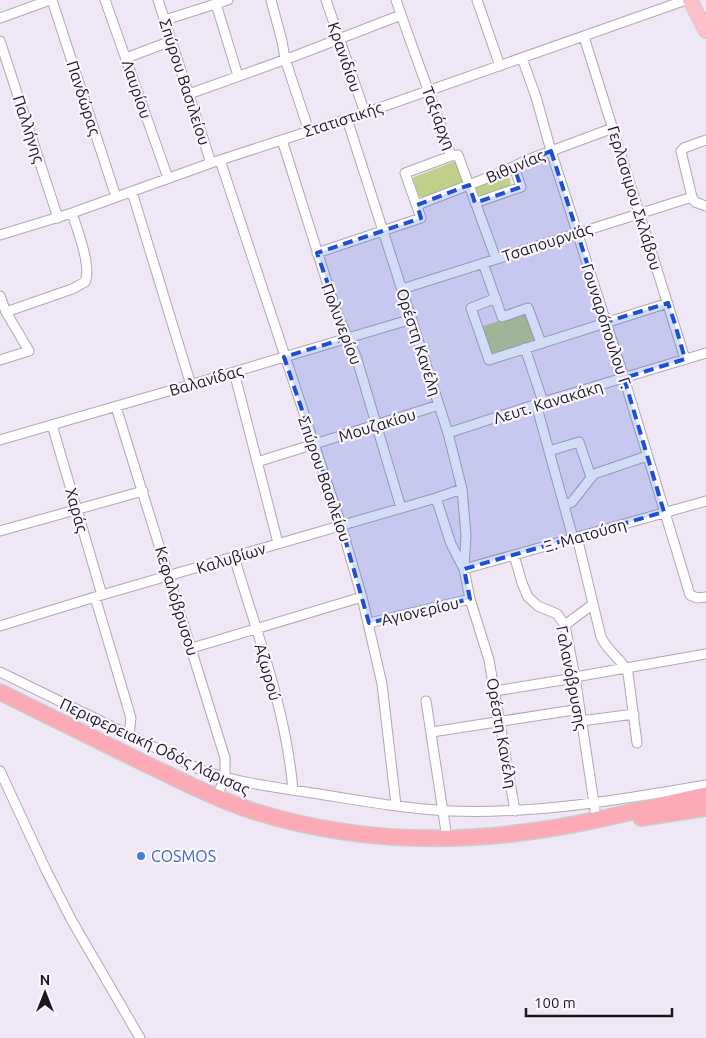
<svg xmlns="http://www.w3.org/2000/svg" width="706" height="1038" viewBox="0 0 706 1038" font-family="Ubuntu,sans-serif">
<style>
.green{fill:#c0cf8a}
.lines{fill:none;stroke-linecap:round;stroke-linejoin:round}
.minor-casing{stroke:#b0a7b5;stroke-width:11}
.primary-casing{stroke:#cdcccd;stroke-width:16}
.trunk-casing{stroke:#cdcccd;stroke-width:18}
.minor{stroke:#fff;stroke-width:9}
.primary{stroke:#fdbfc8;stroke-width:14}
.trunk{stroke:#fcaab6;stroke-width:15}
.marked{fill:#1d4ed8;fill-opacity:0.2;stroke:#1d4ed8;stroke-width:4;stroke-dasharray:10 6;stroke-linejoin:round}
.shop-dot{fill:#3f7fe0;stroke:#fbf6ff;stroke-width:2}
.labels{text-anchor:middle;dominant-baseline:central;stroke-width:4.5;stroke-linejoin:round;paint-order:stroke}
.street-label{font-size:16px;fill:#1b181d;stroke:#fbf6ff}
.shop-label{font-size:16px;fill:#366cbe;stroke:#fbf6ff;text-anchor:start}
</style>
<rect width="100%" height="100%" fill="#f0e7f6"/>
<path class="green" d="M453,162H456L463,181L462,184L425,198L419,197L413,179L414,177Z
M506,175L509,177L511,183L509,187L481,196L477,195L474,188L476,187Z
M526,312L536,340L489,355L480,327Z"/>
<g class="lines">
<defs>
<path id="minor" d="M52,0L116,197
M105,0L168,178
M158,0L211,163
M271,0L282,41L285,59L309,131
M326,0L365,113
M396,0C414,53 434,104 451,156L458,155L496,259
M477,0L500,66
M216,4L238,76
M0,18L50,0
M165,20L228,0
M584,37L685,359
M0,41L58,218
M126,58L171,41
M522,58L536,97L551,151L624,378L690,595L697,598L706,597
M189,94L295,56L401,15
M347,119L448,433L462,489L466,535L464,569L706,501
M282,140L337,314L356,356L401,508
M706,140L684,148L681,151L692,197L695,202L706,206
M220,160L341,525L362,597L382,684L396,805
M132,192L191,385
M475,203L521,187L514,167
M417,205L505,171L527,160L613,128
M0,235L72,213L211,163L365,113L686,0
M317,253L421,218L405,173L451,156
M483,263L502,317L528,308L541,343
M402,289L692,197
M0,296L6,312L29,351L0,360
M496,298L471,308L489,360L668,303
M6,312L72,289L85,282C92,267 77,229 72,213
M525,348L543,402
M234,372L278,543
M536,404L573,538
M116,407L225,758V776L217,797
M52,425L102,595
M448,433L543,402L706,353
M0,440L234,372L412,319
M549,451L579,442L591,477
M257,462L439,405
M436,498L451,544L464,569L470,599L489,660L515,811
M564,505L572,502L594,474L647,456
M0,531L143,491
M577,537L601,637C608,652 622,659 628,673L637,743
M514,555L522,583L528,597L538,606L557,614L565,625L575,677L595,810
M234,557C257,633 286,710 293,790
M95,597L131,718L129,734
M369,623L470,599
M565,625L593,604
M0,626L95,597L436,498L462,489
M192,648L362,597
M0,672L201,770C238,783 280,788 319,794C362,801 407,809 451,811C538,814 620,800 706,785
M575,677L706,654
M495,691L575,678
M426,701L447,838
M581,721L634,714
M432,732L580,709
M0,771L46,870L72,921L140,1038"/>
<path id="primary" d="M690,0L706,31"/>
<path id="trunk" d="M0,692C49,716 97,740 146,764C182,781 218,800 256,812C341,838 430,844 518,833C582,826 643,808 706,795
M641,818L706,808"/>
</defs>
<use href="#minor" class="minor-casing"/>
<use href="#primary" class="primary-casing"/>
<use href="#trunk" class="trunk-casing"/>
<use href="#minor" class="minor"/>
<use href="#primary" class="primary"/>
<use href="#trunk" class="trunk"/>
</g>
<path class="marked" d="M551,151L606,322L668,303L675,324L685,359L624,378L664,512L464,569L470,599L369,623L341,525L284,357L347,338L317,253L421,218L417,205L469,185L475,203L521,187L514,167Z"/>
<circle class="shop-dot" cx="141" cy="856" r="5"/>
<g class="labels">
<g class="street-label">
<text transform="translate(345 57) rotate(71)">Κρανιδίου</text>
<text transform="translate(185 82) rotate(72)">Σπύρου Βασιλείου</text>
<text transform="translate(137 89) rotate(71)">Λαυρίου</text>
<text transform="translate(84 98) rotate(72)">Πανδώρας</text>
<text transform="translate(439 118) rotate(69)">Ταξιάρχη</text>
<text transform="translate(343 119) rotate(-18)">Στατιστικής</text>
<text transform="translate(29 129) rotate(72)">Παλλήνης</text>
<text transform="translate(515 166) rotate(-23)">Βιθυνίας</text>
<text transform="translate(635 198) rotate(73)">Γερλασιμου Σκλάβου</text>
<text transform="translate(547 242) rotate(-18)">Τσαπουρνιάς</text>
<text transform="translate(342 324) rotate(69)">Πολυνερίου</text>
<text transform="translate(607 326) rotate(72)">Γουναρόπουλου Γ.</text>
<text transform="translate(419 342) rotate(72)">Ορέστη Κανέλη</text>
<text transform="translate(206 380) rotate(-16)">Βαλανίδας</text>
<text transform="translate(548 402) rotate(-17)">Λευτ. Κανακάκη</text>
<text transform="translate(377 425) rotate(-17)">Μουζακίου</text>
<text transform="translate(325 479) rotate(71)">Σπύρου Βασιλείου</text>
<text transform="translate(77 510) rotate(74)">Χαράς</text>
<text transform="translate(585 535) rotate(-16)">Ξ. Ματούση</text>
<text transform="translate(231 558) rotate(-17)">Καλυβίων</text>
<text transform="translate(177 601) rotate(73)">Κεφαλόβρυσου</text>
<text transform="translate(420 611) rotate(-13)">Αγιονερίου</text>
<text transform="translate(268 672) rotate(74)">Αζωρού</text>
<text transform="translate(572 678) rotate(79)">Γαλανόβρυσης</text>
<text transform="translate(502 733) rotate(80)">Ορέστη Κανέλη</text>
<text transform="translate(155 746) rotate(25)">Περιφερειακή Οδός Λάρισας</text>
</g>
<g class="shop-label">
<text x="151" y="856">COSMOS</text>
</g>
</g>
<g transform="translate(45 993)" stroke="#fbf6ff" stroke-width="4" paint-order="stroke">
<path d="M0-4L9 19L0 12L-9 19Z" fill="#1b181d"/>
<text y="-8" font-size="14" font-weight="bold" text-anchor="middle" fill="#1b181d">N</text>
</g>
<path d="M526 1008v8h146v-8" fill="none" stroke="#1b181d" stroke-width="2.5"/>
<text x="534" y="1008" font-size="15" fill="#1b181d" stroke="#fbf6ff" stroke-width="4" paint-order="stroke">100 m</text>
</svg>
